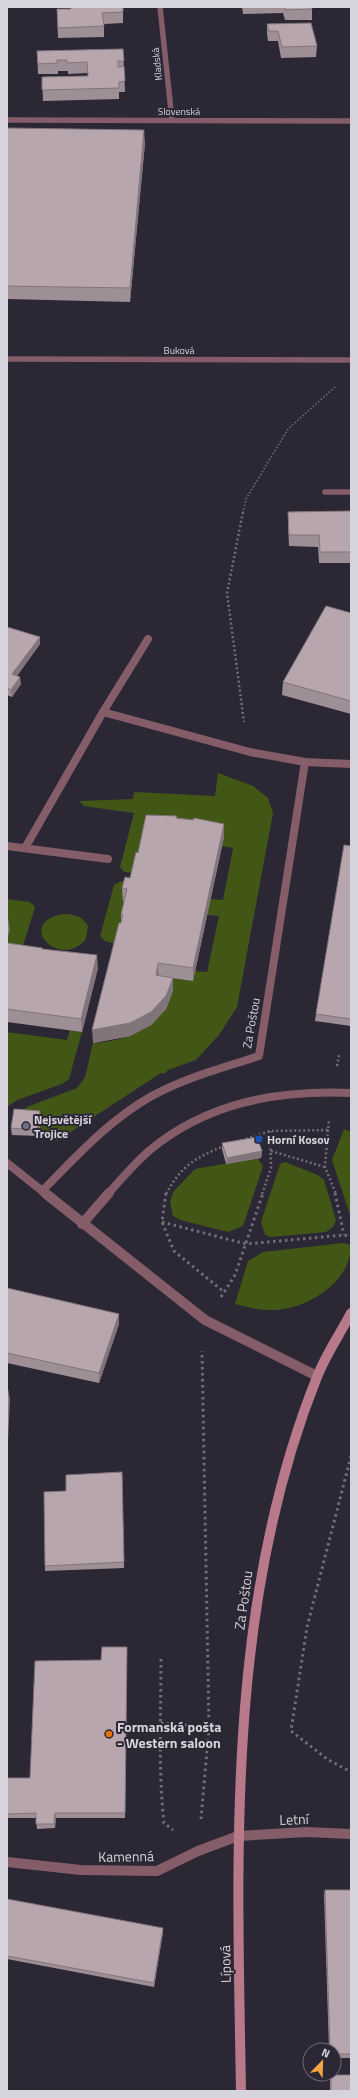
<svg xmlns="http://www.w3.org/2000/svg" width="358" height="2098" viewBox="0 0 358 2098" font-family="'Titillium Web',sans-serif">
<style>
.green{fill:#425616}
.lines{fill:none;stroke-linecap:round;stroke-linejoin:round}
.path-far2{stroke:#716d79;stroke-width:1.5;stroke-dasharray:1.5 2;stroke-linecap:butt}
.path-far1{stroke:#716d79;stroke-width:2.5;stroke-dasharray:2 2.5;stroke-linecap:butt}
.path{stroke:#716d79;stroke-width:3;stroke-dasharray:2.5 3.5;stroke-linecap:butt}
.lane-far1{stroke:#855d68;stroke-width:8}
.lane{stroke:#855d68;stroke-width:10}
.street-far2{stroke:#855d68;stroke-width:5.5}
.street-far1{stroke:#855d68;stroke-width:8}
.street{stroke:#855d68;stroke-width:10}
.secondary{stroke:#b8798b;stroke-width:10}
.wall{fill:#9e8f96}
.shaded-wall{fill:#81747a}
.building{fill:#b8a6af;stroke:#81747a}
.worship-dot{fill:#6b7280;stroke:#2b2735;stroke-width:1.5}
.transit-dot{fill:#1a4fb4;stroke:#2b2735;stroke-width:1.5}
.food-dot{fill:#e8710a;stroke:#2b2735;stroke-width:1.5}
.labels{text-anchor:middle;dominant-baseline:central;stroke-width:4;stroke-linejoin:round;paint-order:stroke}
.far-street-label{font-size:10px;fill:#d6d3dc;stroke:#2b2735}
.street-label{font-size:12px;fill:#d6d3dc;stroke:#2b2735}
.poi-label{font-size:12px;font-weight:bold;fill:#d6d3dc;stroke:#2b2735;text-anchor:start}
.near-street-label{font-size:14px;fill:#d6d3dc;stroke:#2b2735}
.near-poi-label{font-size:14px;font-weight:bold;fill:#d6d3dc;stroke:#2b2735;text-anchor:start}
</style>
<rect width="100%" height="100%" fill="#2b2735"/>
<path class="green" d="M218,773L253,786L268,798L273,813L237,1007L219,1035L196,1060L168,1070L164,1074L161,1073L57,1141L53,1137L38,1133L15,1116L29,1106L77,1088L85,1077L93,1043C128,1041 161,1027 173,991L159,976L193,981L195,971L207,972L219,916L207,915L210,899L223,900L233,848L222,846L223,837L135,873L124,872L120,867L134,813L84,806L79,801L133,799L134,792L215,796Z
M121,881L132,883L117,944L105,941L100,936L114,885Z
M7,899L30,902L35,907L23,946L7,948Z
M63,914C74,914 82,916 88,926L86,939C60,971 14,923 63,914Z
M70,1030L82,1032L69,1079L62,1084L17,1100L7,1107V1032L67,1040Z
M344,1129L351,1132V1218L332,1160Z
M257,1158L263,1166L243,1226L228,1232L180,1220L173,1216L170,1202L173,1192L195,1169Z
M285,1162L318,1175L324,1180L336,1220L333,1227L326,1232L271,1237L265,1235L261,1222L280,1164Z
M343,1243L351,1245C351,1282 308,1309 274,1310C262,1311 247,1307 235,1304L248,1261L263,1252Z"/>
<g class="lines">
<path class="path-far2" d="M243,513L246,499L288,429L335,387"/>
<path class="path-far1" d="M243,512L227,593L244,722
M337,1066L339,1055
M328,1130L325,1167L336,1194
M246,1139L270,1131L328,1130L329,1120
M271,1151L325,1167
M166,1194C181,1166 195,1158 224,1146
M262,1194L271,1168L270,1131"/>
<path class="path" d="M166,1193L162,1222L174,1251L224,1292
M335,1193L344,1235
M162,1222L246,1244L344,1235L351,1237
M221,1297L235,1275L263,1193
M351,1456L307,1627L291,1731L327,1759L351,1772
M161,1659C161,1714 158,1768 164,1823L173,1830
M161,1723L209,1727
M201,1819L209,1727L202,1351"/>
<path class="lane-far1" d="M103,712L250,752L305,762L351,764
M7,846L108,859
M25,848L103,712L148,639
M42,1191C76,1157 108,1121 150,1097C184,1078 222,1068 259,1056L305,762
M108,1194C121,1179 135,1163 150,1150C208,1102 278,1090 351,1093"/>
<path class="lane" d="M82,1224L109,1193"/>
<path class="street-far2" d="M160,7L172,120
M7,120L351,121
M7,359L351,360
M325,492H351"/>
<path class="street-far1" d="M7,1163L46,1194"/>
<path class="street" d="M45,1193L205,1320L317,1376
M7,1862L81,1870L157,1871L198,1851L238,1836L306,1832L351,1834"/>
<path class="secondary" d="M241,2091C237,1851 226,1604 317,1377C326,1354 340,1334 351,1313"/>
</g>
<path class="wall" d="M242,7H312V20H285L283,13L243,14Z
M57,9L123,12V23L104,24V37L58,38Z
M267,24L317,46L316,57L281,58L278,41H268L267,34Z
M123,49L125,92H119V99L43,101L42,77L88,76V73L68,74V71H58V74H38L37,51Z
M7,128L145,143L130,302L7,299Z
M351,511V563H319L318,547L289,546L288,523V512Z
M351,613V714L282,695L283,682Z
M7,627L40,637V644L17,676L21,684L12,697L7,695Z
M351,809V820H350Z
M177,818L224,837L193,981L171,978H173V991L166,1009L151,1025L130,1036L93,1043L121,921V915L124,901H123L122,888L130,878L138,853Z
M351,846V1026L315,1021L316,1014Z
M7,943L42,948L43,949L98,968L82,1032L7,1022Z
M41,1118L38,1136L12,1135L11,1128Z
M222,1143L262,1151L261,1158L226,1164L222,1149Z
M7,1288L119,1314V1324L99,1383L7,1363Z
M122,1472L124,1568L45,1571V1566L66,1491Z
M127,1647L125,1818H56L55,1828L37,1829L36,1818H7V1778H30L101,1660Z
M325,1890H351V2058H334V2050H329L324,1895Z
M7,1899L163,1932L154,1987L7,1959Z
M331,2075L351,2091H330V2078Z"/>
<path class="shaded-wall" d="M144,130L145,143L130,302V288Z
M40,637V644L13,681L12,674Z
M20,677L21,684L12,697L11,690Z
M224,824V837L193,981V968Z
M8,917L10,930L7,939V921Z
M97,955L98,968L82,1032L81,1019Z
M158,963L159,976L156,975Z
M173,978V991L166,1009L151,1025L130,1036L93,1043L92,1030Z
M40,1111L41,1118L38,1136L37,1130Z
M262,1151L261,1158L226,1164L227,1158Z
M119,1314V1324L99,1383V1373Z
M8,1390L10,1399L7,1463V1428Z
M127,1647V1652L125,1818V1813Z
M55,1813L56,1818L55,1828L54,1824Z
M163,1928V1932L154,1987V1983Z"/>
<path class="building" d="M71,7H123V12L102,13L104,26L58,28L57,9H71Z
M285,7H312V9L285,10Z
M311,23L317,46L282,47L278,31H269L267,24Z
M123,49L124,61H118V67L124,66L125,81L119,82V88L42,90V77L88,76L87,62L67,63V60H57V63L38,64L37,51Z
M7,128L144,130L130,288L7,286Z
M351,511V552H320L319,535H289L288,512Z
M326,606L351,613V701L283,682Z
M7,627L40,637L12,674L20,677L11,690L7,688Z
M146,815L177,816L176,818L193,820L194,818L224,824L193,968L158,963L156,975L173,978L166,996L151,1012L130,1023L92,1030L119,923H121L123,915H121L127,889L122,888L125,877L130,878L136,852L138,853Z
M344,845L351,846V1019L316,1014Z
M7,943L42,948V949L97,955L81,1019L7,1009Z
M14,1109L40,1111L37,1130L11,1128Z
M257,1137L262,1151L227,1158L222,1143Z
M7,1288L119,1314L99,1373L7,1353Z
M7,1390H8L7,1428Z
M122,1472L124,1562L45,1566L44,1492L66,1491V1475Z
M102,1647H127L125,1813H55L54,1824H36V1813L7,1814V1778H30L35,1661L101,1660Z
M325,1890H351V2054H334V2050H330Z
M7,1899L163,1928L154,1983L7,1956Z
M331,2075H351V2091H331Z"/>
<circle class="worship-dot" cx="26" cy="1126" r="4"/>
<rect class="transit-dot" x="255" y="1135" width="8" height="8" rx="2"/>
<circle class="food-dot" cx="109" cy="1734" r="4"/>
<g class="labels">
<g class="far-street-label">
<text transform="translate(157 64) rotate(-96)">Kladská</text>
<text x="179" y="111">Slovenská</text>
<text x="179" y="350">Buková</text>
</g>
<g class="street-label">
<text transform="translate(251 1023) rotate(-80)">Za Poštou</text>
</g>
<g class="poi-label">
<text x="34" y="1119">Nejsvětější<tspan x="34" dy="14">Trojice</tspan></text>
<text x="267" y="1139">Horní Kosov</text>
</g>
<g class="near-street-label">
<text transform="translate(243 1600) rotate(-82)">Za Poštou</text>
<text transform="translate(294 1819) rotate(-2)">Letní</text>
<text transform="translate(126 1856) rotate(-1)">Kamenná</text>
<text transform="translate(225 1964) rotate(-91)">Lípová</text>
</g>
<g class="near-poi-label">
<text x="117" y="1726">Formanská pošta<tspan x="117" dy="16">- Western saloon</tspan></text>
</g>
</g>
<rect width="358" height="2098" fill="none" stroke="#d6d3dc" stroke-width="16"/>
<g transform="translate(322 2062) rotate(23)"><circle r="19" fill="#2b2735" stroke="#6f6c78"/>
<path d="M0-3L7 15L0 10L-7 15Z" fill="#f3a443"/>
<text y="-6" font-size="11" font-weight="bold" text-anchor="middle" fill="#d6d3dc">N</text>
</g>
</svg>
